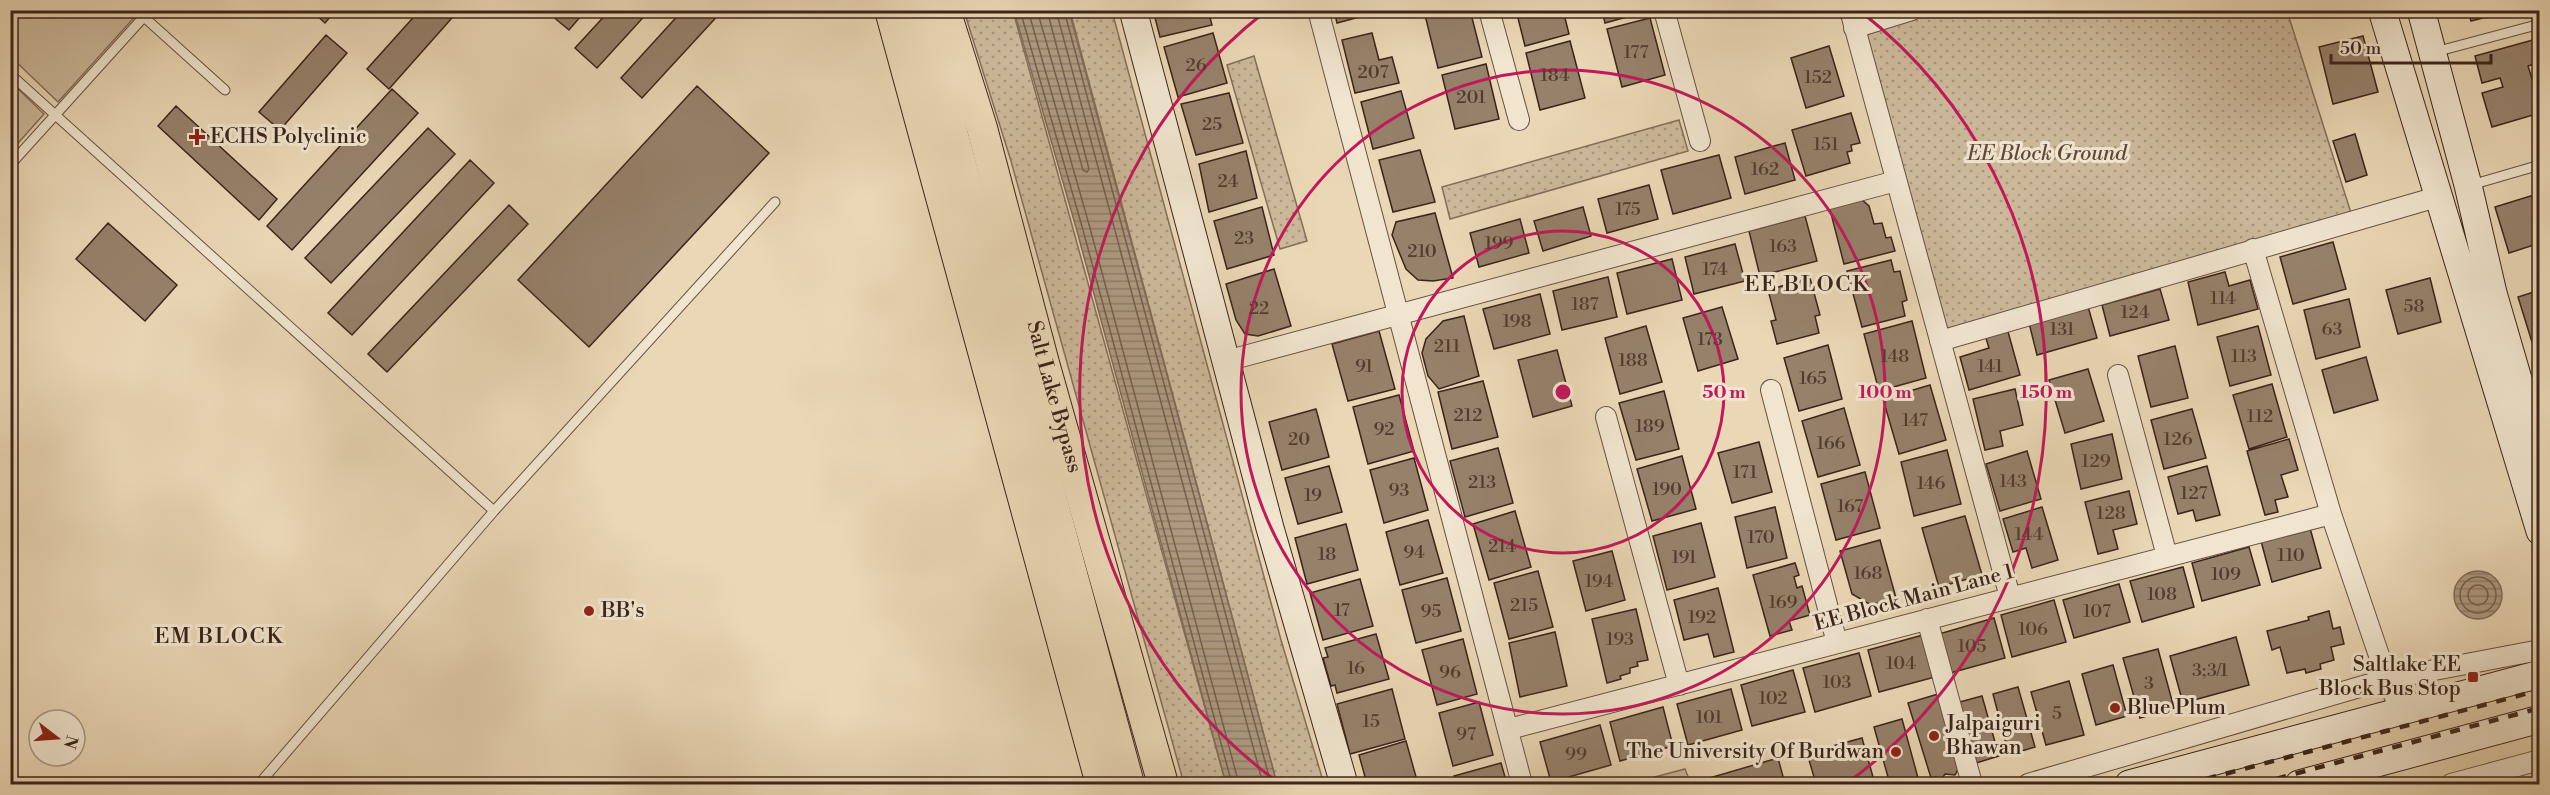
<svg xmlns="http://www.w3.org/2000/svg" width="2550" height="795" viewBox="0 0 2550 795" font-family="'Libre Bodoni',serif">
<style>
.grass{fill:#ccb99b;stroke:#846e5b;stroke-width:1.5}
.park{fill:url(#park-dots);stroke:#846e5b;stroke-width:1.5}
.water{fill:url(#water-rules);stroke:#806b58;stroke-width:1.5}
.lines{fill:none;stroke-linecap:round;stroke-linejoin:round}
.shore{stroke:#745f4e;stroke-width:1.5}
.building{fill:#96816b;stroke:#3b241b;stroke-width:1.5}
.lane-casing{stroke:#675142;stroke-width:11}
.street-casing{stroke:#675142;stroke-width:22}
.secondary-casing{stroke:#3b241b;stroke-width:29}
.primary-casing{stroke:#3b241b;stroke-width:32}
.lane{stroke:#f1e5cf;stroke-width:9}
.street{stroke:#f1e5cf;stroke-width:20}
.secondary{stroke:#f1e5cf;stroke-width:27}
.primary{stroke:#ead7b5;stroke-width:30}
.rail{stroke:#3b241b;stroke-width:4.5;stroke-dasharray:10 10;stroke-linecap:butt}
.ring{fill:none;stroke:#c2185b;stroke-width:3}
.poi-dot{fill:#8f2418;stroke:#f1e5cf;stroke-width:2}
.labels{text-anchor:middle;dominant-baseline:central;stroke-width:6;stroke-linejoin:round;paint-order:stroke}
.number-label{font-size:18px;fill:#523b2f}
.poi-label{font-size:21px;fill:#3b241b;stroke:#f1e5cf;text-anchor:start}
.park-label{font-size:21px;font-style:italic;fill:#5f493b;stroke:#f1e5cf}
.street-label{font-size:21px;fill:#3b241b;stroke:#f1e5cf}
.neighbourhood-label{font-size:22px;letter-spacing:1.5px;fill:#3b241b;stroke:#f1e5cf}
.centre{fill:#c2185b;stroke:#f1e5cf;stroke-width:3}
.ring-label{font-size:18px;text-anchor:middle;font-weight:bold;fill:#c2185b;stroke:#f1e5cf;stroke-width:6;stroke-linejoin:round;paint-order:stroke}
</style>
<defs>
<pattern id="park-dots" width="8" height="8" patternUnits="userSpaceOnUse" patternTransform="scale(1.5)"><rect width="8" height="8" fill="#ccb99b"/><path d="M2 2h.1M6 6h.1" fill="none" stroke="#a7967e" stroke-width="1.8" stroke-linecap="round"/></pattern>
<pattern id="water-rules" width="6" height="5" patternUnits="userSpaceOnUse" patternTransform="scale(1.5)"><rect width="6" height="5" fill="#ae9a81"/><path d="M0 2.5h6" fill="none" stroke="#8f7d69"/></pattern>
</defs>
<rect width="100%" height="100%" fill="#ead7b5"/>
<filter id="stains"><feTurbulence type="fractalNoise" baseFrequency=".00333" numOctaves="4"/><feColorMatrix values="0 0 0 0 .2 0 0 0 0 .09 0 0 0 0 .02 0 0 0 .5 -.17"/></filter>
<radialGradient id="worn" r=".72"><stop offset=".6" stop-color="#630" stop-opacity="0"/><stop offset="1" stop-color="#630" stop-opacity=".3"/></radialGradient>
<path class="grass" d="M10,11L11,10L140,11L58,102L11,57Z
M11,82L44,114L11,151H10Z
M1685,769L1691,784H1632V783Z"/>
<path class="park" d="M964,11H1013L1226,784H1184L1011,161Z
M1070,11H1112L1281,640L1324,784H1277Z
M1937,11H2287L2351,213L1946,333L1865,31Z
M1254,56L1307,241L1280,249L1227,65Z
M1679,120L1688,151L1450,219L1442,187Z"/>
<path class="water" d="M1014,11H1069L1277,784H1226L1077,231Z
M2454 595a24 24 0 1 1 48 0a24 24 0 1 1-48 0Z"/>
<g class="lines">
<path class="shore" d="M1020,10L1083,230L1232,784
M1028,10L1090,228L1239,784
M1037,10L1083,170L1087,172L1089,169L1047,10
M1056,10L1263,784
M1064,10L1271,784
M2460 595a18 18 0 1 1 36 0a18 18 0 1 1-36 0Z
M2468 595a10 10 0 1 1 20 0a10 10 0 1 1-20 0Z"/>
</g>
<path class="building" d="M311,10H336L325,23Z
M420,10H459L389,89L367,69Z
M545,10H586L569,30Z
M610,10H650L597,68L575,48Z
M683,10H723L642,98L621,78Z
M1153,10H1208L1212,25L1160,37Z
M1334,10H1382V11L1337,23Z
M1470,10L1482,57L1438,68L1424,11Z
M1516,10H1563L1569,34L1525,46Z
M1602,10H1647L1648,11L1605,23Z
M2468,10H2497L2498,14L2471,21Z
M1650,18L1665,75L1622,87L1607,29Z
M1213,33L1227,83L1178,97L1164,47Z
M1372,33L1379,60L1392,57L1399,83L1355,93L1342,40Z
M326,35L347,53L280,130L259,112Z
M2363,36L2378,92L2333,104L2319,47Z
M2540,38V62L2528,66L2533,82L2540,80V113L2492,127L2482,93L2503,87L2500,78L2482,83L2475,56Z
M1570,41L1585,98L1540,110L1526,53Z
M1829,46L1844,96L1806,108L1791,58Z
M1486,64L1499,119L1455,129L1442,75Z
M697,86L769,153L589,347L518,280Z
M392,89L418,113L292,250L267,226Z
M1401,91L1414,138L1373,149L1361,102Z
M1229,93L1243,143L1196,155L1181,104Z
M176,106L277,199L259,220L158,126Z
M1851,113L1860,143L1851,145L1852,151L1847,152L1850,163L1806,176L1792,130Z
M428,128L455,154L331,283L305,258Z
M2355,134L2367,175L2346,182L2333,141Z
M1785,143L1795,180L1745,194L1735,157Z
M1420,150L1435,202L1393,212L1379,160Z
M1246,151L1257,198L1209,212L1199,164Z
M1719,155L1731,198L1673,214L1661,170Z
M470,160L494,183L352,335L328,313Z
M1649,185L1658,219L1607,233L1598,199Z
M2537,194L2540,243L2509,253L2495,207Z
M1860,198L1869,206L1874,224L1882,223L1886,238L1891,237L1895,251L1844,264L1828,202Z
M509,205L528,224L387,372L368,354Z
M1262,207L1274,255L1227,269L1214,221Z
M1583,207L1591,236L1543,251L1534,221Z
M1435,213L1453,278L1433,281L1418,280L1406,269L1392,235L1396,222Z
M1805,216L1817,261L1760,276L1749,231Z
M1520,219L1529,253L1479,267L1470,233Z
M108,223L177,285L145,321L76,259Z
M2333,242L2346,289L2293,304L2280,257Z
M1735,244L1745,281L1694,294L1685,257Z
M1672,259L1682,300L1627,314L1617,273Z
M1891,260L1894,272L1900,271L1907,300L1902,302L1905,316L1862,327L1847,271Z
M1274,269L1291,326L1258,336L1245,334L1236,320L1226,284Z
M2225,272L2229,286L2250,280L2258,309L2198,325L2188,282Z
M1608,277L1617,317L1562,330L1553,291Z
M1810,278L1820,315L1815,316L1819,333L1777,344L1771,321L1776,320L1768,290Z
M2430,278L2441,322L2398,334L2386,290Z
M2160,289L2169,320L2110,336L2102,305Z
M2540,290V340L2532,342L2518,297Z
M1540,294L1550,334L1494,349L1483,309Z
M2349,299L2360,347L2316,359L2304,310Z
M2087,303L2097,338L2037,355L2028,319Z
M1722,307L1738,359L1698,371L1683,318Z
M1464,316L1479,376L1439,389L1428,376L1422,353L1426,339L1443,321Z
M1912,321L1926,378L1879,391L1864,334Z
M1646,326L1662,382L1620,394L1605,338Z
M2258,326L2271,375L2230,386L2217,337Z
M2007,328L2020,375L1969,390L1960,357L1989,348L1985,335Z
M1379,331L1395,389L1348,401L1332,344Z
M1828,345L1842,399L1799,411L1784,358Z
M2175,346L2188,398L2151,407L2138,356Z
M1557,350L1572,406L1533,417L1518,360Z
M2366,357L2378,400L2334,413L2322,370Z
M2088,369L2104,421L2065,433L2049,380Z
M1483,381L1498,437L1452,449L1438,392Z
M2272,384L2287,437L2249,449L2233,395Z
M1930,385L1946,440L1899,454L1883,399Z
M2015,389L2023,425L2000,431L2003,446L1985,450L1973,399Z
M1664,391L1679,449L1636,460L1619,403Z
M1399,395L1414,451L1368,464L1353,407Z
M1844,408L1860,465L1818,477L1802,421Z
M1316,409L1329,457L1282,470L1269,422Z
M2192,409L2206,458L2164,469L2151,420Z
M2112,434L2122,479L2081,489L2071,444Z
M2289,439L2298,470L2281,475L2288,497L2275,500L2278,512L2265,515L2247,451Z
M1759,442L1772,492L1732,503L1718,453Z
M1498,448L1513,503L1465,517L1450,461Z
M1947,450L1961,504L1914,516L1901,462Z
M2027,451L2041,499L2000,511L1986,464Z
M1682,456L1696,509L1652,521L1637,469Z
M1414,458L1428,510L1384,523L1370,470Z
M1329,466L1342,512L1298,524L1285,478Z
M2207,466L2220,515L2196,521L2193,510L2178,514L2168,477Z
M1865,472L1880,528L1836,540L1821,484Z
M2129,491L2137,524L2113,530L2118,549L2098,554L2085,502Z
M1775,507L1787,558L1747,568L1735,517Z
M2042,507L2058,560L2032,568L2026,548L2013,552L2003,519Z
M1515,511L1531,567L1489,580L1473,524Z
M1965,516L1982,575L1939,587L1922,528Z
M1428,520L1443,573L1400,585L1386,532Z
M1701,523L1715,577L1667,590L1653,536Z
M1346,524L1358,570L1307,584L1295,538Z
M2310,528L2321,568L2272,582L2261,541Z
M1880,540L1896,598L1871,605L1852,594L1840,551Z
M2249,547L2260,585L2202,601L2192,563Z
M1612,551L1625,600L1586,611L1573,561Z
M1795,563L1799,575L1794,577L1797,588L1802,586L1810,615L1789,621L1792,630L1770,636L1753,575Z
M2183,567L2194,607L2142,622L2130,581Z
M1538,571L1553,627L1509,639L1494,583Z
M1447,578L1461,631L1416,643L1402,590Z
M1360,579L1373,626L1323,640L1310,593Z
M2119,584L2130,622L2074,638L2063,600Z
M1718,588L1734,652L1714,657L1708,634L1684,640L1674,600Z
M2054,600L2066,642L2012,657L2001,615Z
M1636,609L1648,660L1637,662L1638,666L1630,668V673L1620,676L1621,679L1607,683L1592,619Z
M2329,611L2333,629L2340,627L2344,644L2331,647L2334,660L2320,664L2321,669L2306,673L2305,669L2287,673L2280,647L2272,650L2267,631L2309,620L2308,617Z
M1994,618L2005,658L1950,673L1939,634Z
M1555,632L1567,686L1520,697L1509,643Z
M1376,634L1389,679L1337,693L1335,685L1331,686L1323,658L1328,657L1325,648Z
M1923,635L1935,677L1879,692L1868,650Z
M2236,637L2249,685L2183,703L2170,656Z
M1463,639L1477,694L1437,705L1422,650Z
M2158,649L2174,708L2140,718L2123,658Z
M1859,653L1871,696L1815,712L1803,668Z
M2113,665L2127,716L2096,725L2082,674Z
M1793,670L1805,712L1752,726L1741,685Z
M2069,681L2084,735L2046,745L2031,692Z
M2018,687L2035,747L2009,755L1993,694Z
M1392,689L1405,739L1350,754L1337,704Z
M1731,689L1742,730L1688,745L1677,704Z
M1938,694L1958,770L1955,775L1945,774L1941,780L1936,777L1931,778L1908,703Z
M1982,696L1999,756L1973,764L1956,703Z
M1479,702L1493,755L1453,766L1439,713Z
M1663,707L1673,746L1620,761L1610,722Z
M1902,719L1918,778L1890,784L1874,727Z
M1600,725L1611,765L1551,782L1540,742Z
M1862,738L1875,784H1816L1807,753Z
M1406,741L1418,784H1367L1359,755Z
M1778,758L1785,784H1700L1699,781Z
M1501,763L1507,784H1457L1454,776Z"/>
<g class="lines">
<defs>
<path id="lane" d="M144,17L225,90
M2435,52L2540,24
M10,74L494,511
M10,165L150,10
M2471,185L2540,165
M259,784L494,511L775,202"/>
<path id="street" d="M1318,10L1522,784
M1489,10L1519,120
M1664,10L1700,141
M1850,10L2010,597
M1854,28L1912,10
M2253,249L2331,514L2387,679L2402,713
M1940,341L2437,197
M1226,361L1896,181
M2118,375L2167,556
M1771,390L1837,643
M1606,417L1679,685
M1927,619L1972,784
M1509,729L2331,514
M2028,784L2387,679L2540,650
M2451,784L2540,760"/>
<path id="secondary" d="M1133,10L1270,528L1344,784
M2382,10L2540,531
M2421,10L2468,185L2493,293L2540,455
M2129,784L2540,674
M2299,784L2540,719"/>
<g id="primary">
<path d="M890,10L1101,784"/>
<path d="M919,10L1129,784"/>
<path id="s1" d="M945,10L982,128L1044,363L1163,784"/>
</g>
</defs>
<use href="#lane" class="lane-casing"/>
<use href="#street" class="street-casing"/>
<use href="#secondary" class="secondary-casing"/>
<use href="#primary" class="primary-casing"/>
<use href="#lane" class="lane"/>
<use href="#street" class="street"/>
<use href="#secondary" class="secondary"/>
<use href="#primary" class="primary"/>
<path class="rail" d="M2187,784L2540,690
M2257,784L2540,708"/>
</g>
<g class="ring">
<circle cx="1563" cy="392" r="161"/>
<circle cx="1563" cy="392" r="322"/>
<path d="M1279 783A483 483 0 0 1 1266 11M1860 11A483 483 0 0 1 1847 783"/>
</g>
<g class="poi-dot">
<path d="M194 128h6v6h6v6h-6v6h-6v-6h-6v-6h6z"/>
<circle cx="589" cy="611" r="6"/>
<rect x="2467" y="671" width="12" height="12" rx="3"/>
<circle cx="2115" cy="708" r="6"/>
<circle cx="1934" cy="736" r="6"/>
<circle cx="1896" cy="752" r="6"/>
</g>
<g class="labels">
<g class="number-label">
<text x="1636" y="52">177</text>
<text x="1196" y="65">26</text>
<text x="1373" y="72">207</text>
<text x="1555" y="75">184</text>
<text x="1818" y="77">152</text>
<text x="1471" y="97">201</text>
<text x="1212" y="124">25</text>
<text x="1826" y="144">151</text>
<text x="1765" y="169">162</text>
<text x="1228" y="181">24</text>
<text x="1628" y="209">175</text>
<text x="1244" y="238">23</text>
<text x="1499" y="243">199</text>
<text x="1783" y="246">163</text>
<text x="1422" y="251">210</text>
<text x="1715" y="269">174</text>
<text x="2223" y="298">114</text>
<text x="1585" y="304">187</text>
<text x="2414" y="306">58</text>
<text x="1259" y="308">22</text>
<text x="2135" y="312">124</text>
<text x="1517" y="321">198</text>
<text x="2062" y="329">131</text>
<text x="2332" y="329">63</text>
<text x="1710" y="339">173</text>
<text x="1447" y="346">211</text>
<text x="1895" y="356">148</text>
<text x="2244" y="356">113</text>
<text x="1633" y="360">188</text>
<text x="1364" y="366">91</text>
<text x="1990" y="366">141</text>
<text x="1813" y="378">165</text>
<text x="1468" y="415">212</text>
<text x="2260" y="416">112</text>
<text x="1915" y="420">147</text>
<text x="1650" y="426">189</text>
<text x="1384" y="429">92</text>
<text x="1299" y="439">20</text>
<text x="2178" y="439">126</text>
<text x="1831" y="443">166</text>
<text x="2096" y="461">129</text>
<text x="1745" y="472">171</text>
<text x="2013" y="481">143</text>
<text x="1482" y="482">213</text>
<text x="1931" y="483">146</text>
<text x="1667" y="489">190</text>
<text x="1399" y="490">93</text>
<text x="2194" y="493">127</text>
<text x="1313" y="495">19</text>
<text x="1850" y="506">167</text>
<text x="2111" y="513">128</text>
<text x="2029" y="534">144</text>
<text x="1761" y="537">170</text>
<text x="1502" y="546">214</text>
<text x="1414" y="552">94</text>
<text x="1327" y="554">18</text>
<text x="2291" y="555">110</text>
<text x="1684" y="557">191</text>
<text x="1868" y="573">168</text>
<text x="2226" y="574">109</text>
<text x="1599" y="581">194</text>
<text x="2162" y="594">108</text>
<text x="1783" y="602">169</text>
<text x="1524" y="605">215</text>
<text x="1342" y="610">17</text>
<text x="1431" y="611">95</text>
<text x="2097" y="611">107</text>
<text x="1702" y="617">192</text>
<text x="2033" y="629">106</text>
<text x="1620" y="639">193</text>
<text x="1972" y="646">105</text>
<text x="1901" y="663">104</text>
<text x="1356" y="668">16</text>
<text x="2210" y="670">3;3/1</text>
<text x="1450" y="672">96</text>
<text x="1837" y="682">103</text>
<text x="2149" y="683">3</text>
<text x="1773" y="698">102</text>
<text x="2057" y="713">5</text>
<text x="1709" y="717">101</text>
<text x="1371" y="721">15</text>
<text x="1466" y="734">97</text>
<text x="1576" y="754">99</text>
</g>
<g class="poi-label">
<text x="210" y="137">ECHS Polyclinic</text>
<text x="601" y="611">BB's</text>
<text x="2461" y="665" text-anchor="end">Saltlake EE<tspan x="2461" dy="24">Block Bus Stop</tspan></text>
<text x="2127" y="708">Blue Plum</text>
<text x="1946" y="724">Jalpaiguri<tspan x="1946" dy="24">Bhawan</tspan></text>
<text x="1884" y="752" text-anchor="end">The University Of Burdwan</text>
</g>
<g class="park-label">
<text x="2047" y="154">EE Block Ground</text>
</g>
<g class="street-label">
<text stroke="none"><textPath href="#s1" startOffset="402">Salt Lake Bypass</textPath></text>
<text transform="translate(1914 598) rotate(-15)">EE Block Main Lane 1</text>
</g>
<g class="neighbourhood-label">
<text x="1807" y="284">EE BLOCK</text>
<text x="219" y="636">EM BLOCK</text>
</g>
</g>
<circle cx="1563" cy="392" r="9" class="centre"/>
<g class="ring-label">
<text x="1724" y="398">50 m</text>
<text x="1885" y="398">100 m</text>
<text x="2046" y="398">150 m</text>
</g>
<rect width="2550" height="795" fill="none" stroke="#ead7b5" stroke-width="36"/>
<rect x="12" y="12" width="2526" height="771" fill="none" stroke="#3b241b" stroke-width="3"/>
<rect x="18" y="18" width="2514" height="759" fill="none" stroke="#3b241b" stroke-width="1.5"/>
<g transform="translate(57 738) rotate(107)"><circle r="28" fill="#f1e5cf" stroke="#a89887" stroke-width="1.5"/>
<path d="M0-4.5L10 22L0 15L-10 22Z" fill="#8f2418"/>
<text y="-9" font-size="16" font-weight="bold" text-anchor="middle" fill="#3b241b">N</text>
</g>
<path d="M2331 54v9h160v-9" fill="none" stroke="#3b241b" stroke-width="3"/>
<text x="2340" y="54" font-size="18" fill="#3b241b" stroke="#f1e5cf" stroke-width="4.5" paint-order="stroke">50 m</text>
<rect width="100%" height="100%" filter="url(#stains)"/>
<rect width="100%" height="100%" fill="url(#worn)"/>
</svg>
